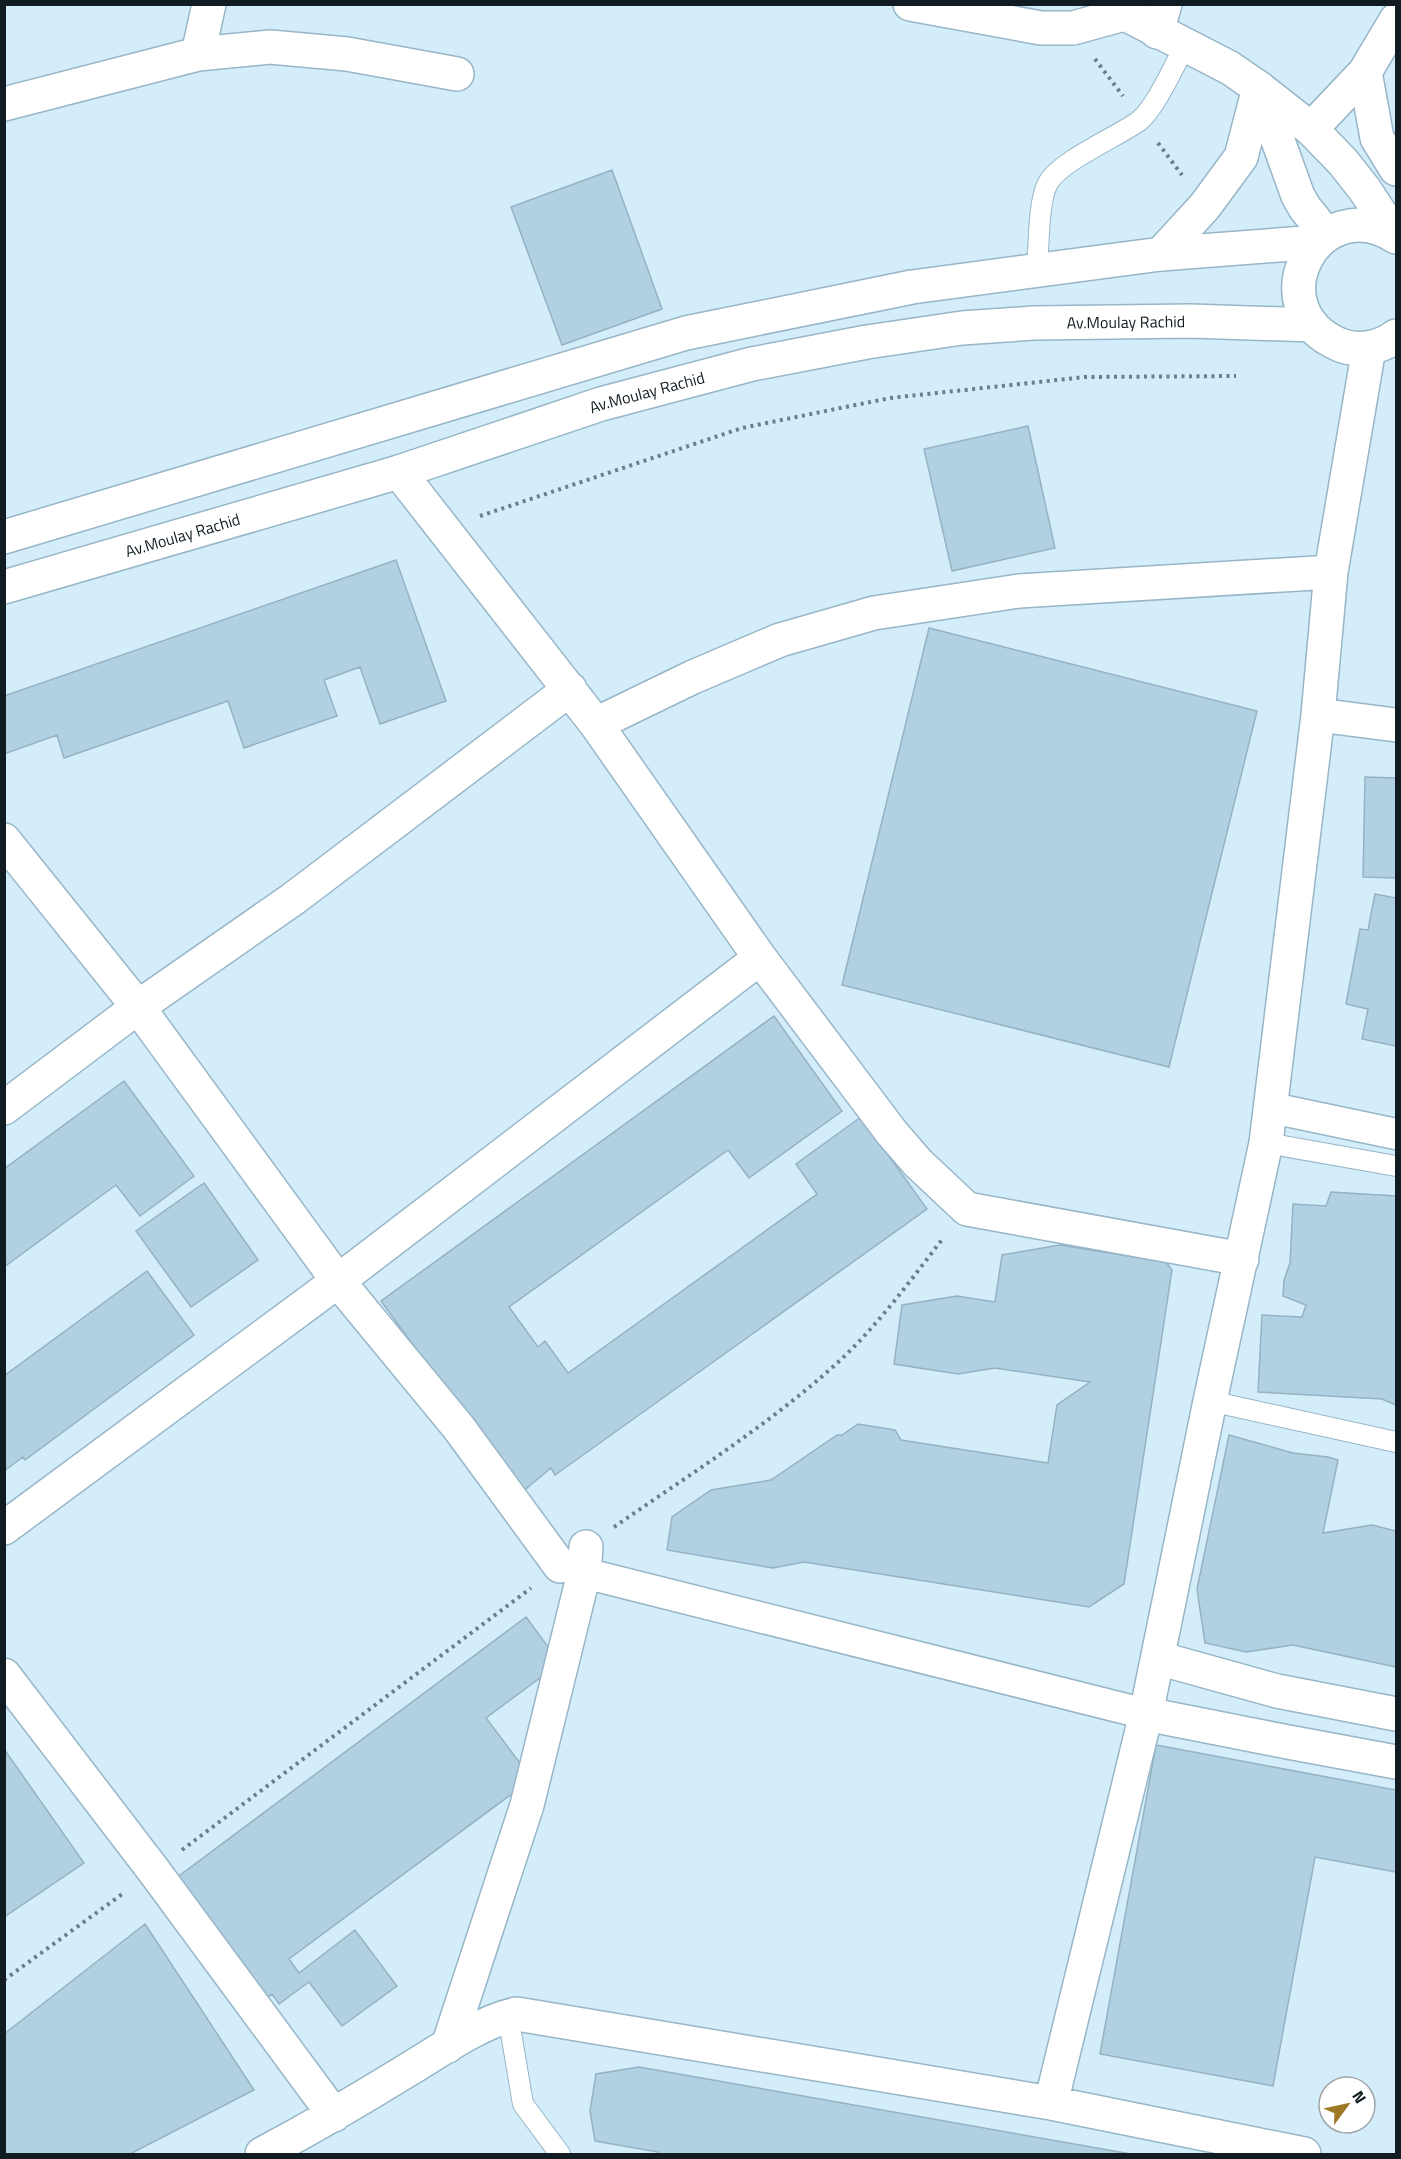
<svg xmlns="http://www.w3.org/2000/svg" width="1401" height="2159" viewBox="0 0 1401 2159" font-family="'Titillium Web',sans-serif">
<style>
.building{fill:#b1d0e1;stroke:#94b2c3;stroke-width:1.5}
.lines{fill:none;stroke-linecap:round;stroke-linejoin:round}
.service-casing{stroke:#97b6c7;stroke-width:22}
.pedestrian-casing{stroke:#97b6c7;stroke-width:33}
.minor-casing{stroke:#97b6c7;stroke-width:36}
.tertiary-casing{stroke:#97b6c7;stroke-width:36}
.primary-casing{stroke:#97b6c7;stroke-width:36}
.path{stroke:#6c7e88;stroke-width:4;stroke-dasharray:3 4.5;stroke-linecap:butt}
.service{stroke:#fff;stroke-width:20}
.pedestrian{stroke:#fff;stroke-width:30}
.minor{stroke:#fff;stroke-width:33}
.tertiary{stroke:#fff;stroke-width:33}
.primary{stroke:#fff;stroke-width:33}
.labels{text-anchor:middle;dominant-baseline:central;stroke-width:6;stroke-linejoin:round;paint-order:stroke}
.street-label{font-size:16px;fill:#101c22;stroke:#fff}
</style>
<rect width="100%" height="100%" fill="#d4edfb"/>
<path class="building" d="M612,170L662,309L562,345L511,207Z
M1028,426L1055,548L952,571L924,449Z
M396,560L446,701L380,724L360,667L324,680L337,716L244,748L228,701L64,758L57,735L4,754V696Z
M929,628L1257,711L1169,1067L842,985Z
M1365,777L1396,778V878L1363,877Z
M1375,894L1396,898V1046L1362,1039L1368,1009L1346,1004L1360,929L1368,930Z
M774,1016L842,1111L749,1178L728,1150L509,1307L538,1347L545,1341L568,1373L817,1194L796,1164L861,1117L927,1209L555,1475L551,1468L521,1493L381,1301Z
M124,1081L194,1176L140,1216L116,1185L4,1267V1169Z
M204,1183L258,1260L191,1307L136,1231Z
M1331,1192L1396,1196V1405L1382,1399L1258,1392L1262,1315L1302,1317L1306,1305L1283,1296L1284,1280L1290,1263L1293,1204L1326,1206Z
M1060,1245L1166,1262L1172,1270L1124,1584L1089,1607L804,1562L773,1568L667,1550L672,1517L711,1490L771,1480L837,1435H842L858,1424L895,1430L901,1440L1048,1463L1057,1405L1090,1382L995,1368L958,1374L894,1364L902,1305L957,1296L995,1302L1002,1255Z
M147,1271L194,1335L25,1460L23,1457L4,1471V1376Z
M1229,1435L1293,1453L1328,1457L1338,1460L1323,1533L1372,1525L1396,1531V1667L1293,1645L1246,1652L1205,1643L1197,1589Z
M526,1617L560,1663L486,1718L532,1779L289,1959L299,1973L355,1930L397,1986L342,2026L309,1982L279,2004L272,1994L264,2000L175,1879Z
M1156,1745L1396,1790V1872L1315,1857L1273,2086L1100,2054Z
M4,1749L84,1863L4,1917Z
M145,1924L254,2090L130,2154H4V2034Z
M639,2067L1131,2154H657L658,2152L595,2141L590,2111L596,2074Z"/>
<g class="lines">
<defs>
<path id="service" d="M1037,269C1039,247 1038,201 1048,183C1060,161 1117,137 1139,121C1156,107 1174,66 1185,46
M1266,1143L1396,1166
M1210,1401L1396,1442
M508,2015L523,2104L560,2154"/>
<path id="pedestrian" d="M1272,1108L1396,1134
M584,1573L1146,1714"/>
<path id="minor" d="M910,4L1041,28H1073L1124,14
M1157,32L1165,4
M198,54L209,4
M4,104L198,54L270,47L347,54L457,74
M1311,129L1365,72L1396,20
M399,472L596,724L760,958L892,1133L918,1163L967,1209L1242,1259
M1318,715L1396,725
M596,724L693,677L780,640L874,613L1019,591L1331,572
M4,840L138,1007L338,1281L459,1428L560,1566
M4,1108L138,1007L293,899L570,689
M4,1528L338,1281L760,958
M1158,1658L1277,1691L1396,1714
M4,1675L154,1871L334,2115
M1146,1714L1288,1742L1396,1762
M448,2046L527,1805L584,1573L586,1547
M1051,2103L1146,1714L1210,1401L1266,1143L1318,715L1331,572L1369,348
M262,2154C311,2128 359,2100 406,2071C438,2052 481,2021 517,2014L1051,2103L1304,2154"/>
<path id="tertiary" d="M1106,4L1230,68L1259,88L1311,129L1343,162L1365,190L1395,236
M1259,88L1298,196L1305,208L1326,234"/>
<g id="primary">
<path d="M1365,72L1377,138L1396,169"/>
<path d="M1396,237C1317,187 1254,309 1340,345C1358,352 1381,348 1396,336"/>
<path d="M1161,254L1205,206L1241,157L1259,88"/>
<path d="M4,537L686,333L912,287L1161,254L1317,242"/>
<path id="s1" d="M4,587L399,472L601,404L752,364L867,342L962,328L1034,323L1191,321L1312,325"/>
</g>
</defs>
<use href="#service" class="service-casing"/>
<use href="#pedestrian" class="pedestrian-casing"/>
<use href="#minor" class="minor-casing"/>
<use href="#tertiary" class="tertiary-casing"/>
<use href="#primary" class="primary-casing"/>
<path class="path" d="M1095,59L1123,96
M1158,143L1182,175
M480,516L742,428L890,398L1085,377L1236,376
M614,1527C689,1475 767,1426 835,1365C876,1328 910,1281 944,1237
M182,1850L531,1588
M4,1980L125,1892"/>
<use href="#service" class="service"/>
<use href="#pedestrian" class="pedestrian"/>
<use href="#minor" class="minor"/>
<use href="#tertiary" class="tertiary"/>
<use href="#primary" class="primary"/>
</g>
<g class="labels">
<g class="street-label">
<text stroke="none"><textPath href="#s1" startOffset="1158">Av.Moulay Rachid</textPath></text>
<text stroke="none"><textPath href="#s1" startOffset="672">Av.Moulay Rachid</textPath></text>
<text stroke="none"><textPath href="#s1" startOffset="186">Av.Moulay Rachid</textPath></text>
</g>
</g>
<rect width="1401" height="2159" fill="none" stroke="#101c22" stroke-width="12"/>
<g transform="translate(1347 2105) rotate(57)"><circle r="28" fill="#ffffff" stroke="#9fa4a7" stroke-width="1.5"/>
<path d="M0-4.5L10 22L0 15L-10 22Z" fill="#9f7826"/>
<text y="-9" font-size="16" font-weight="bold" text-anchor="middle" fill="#101c22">N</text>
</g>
</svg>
